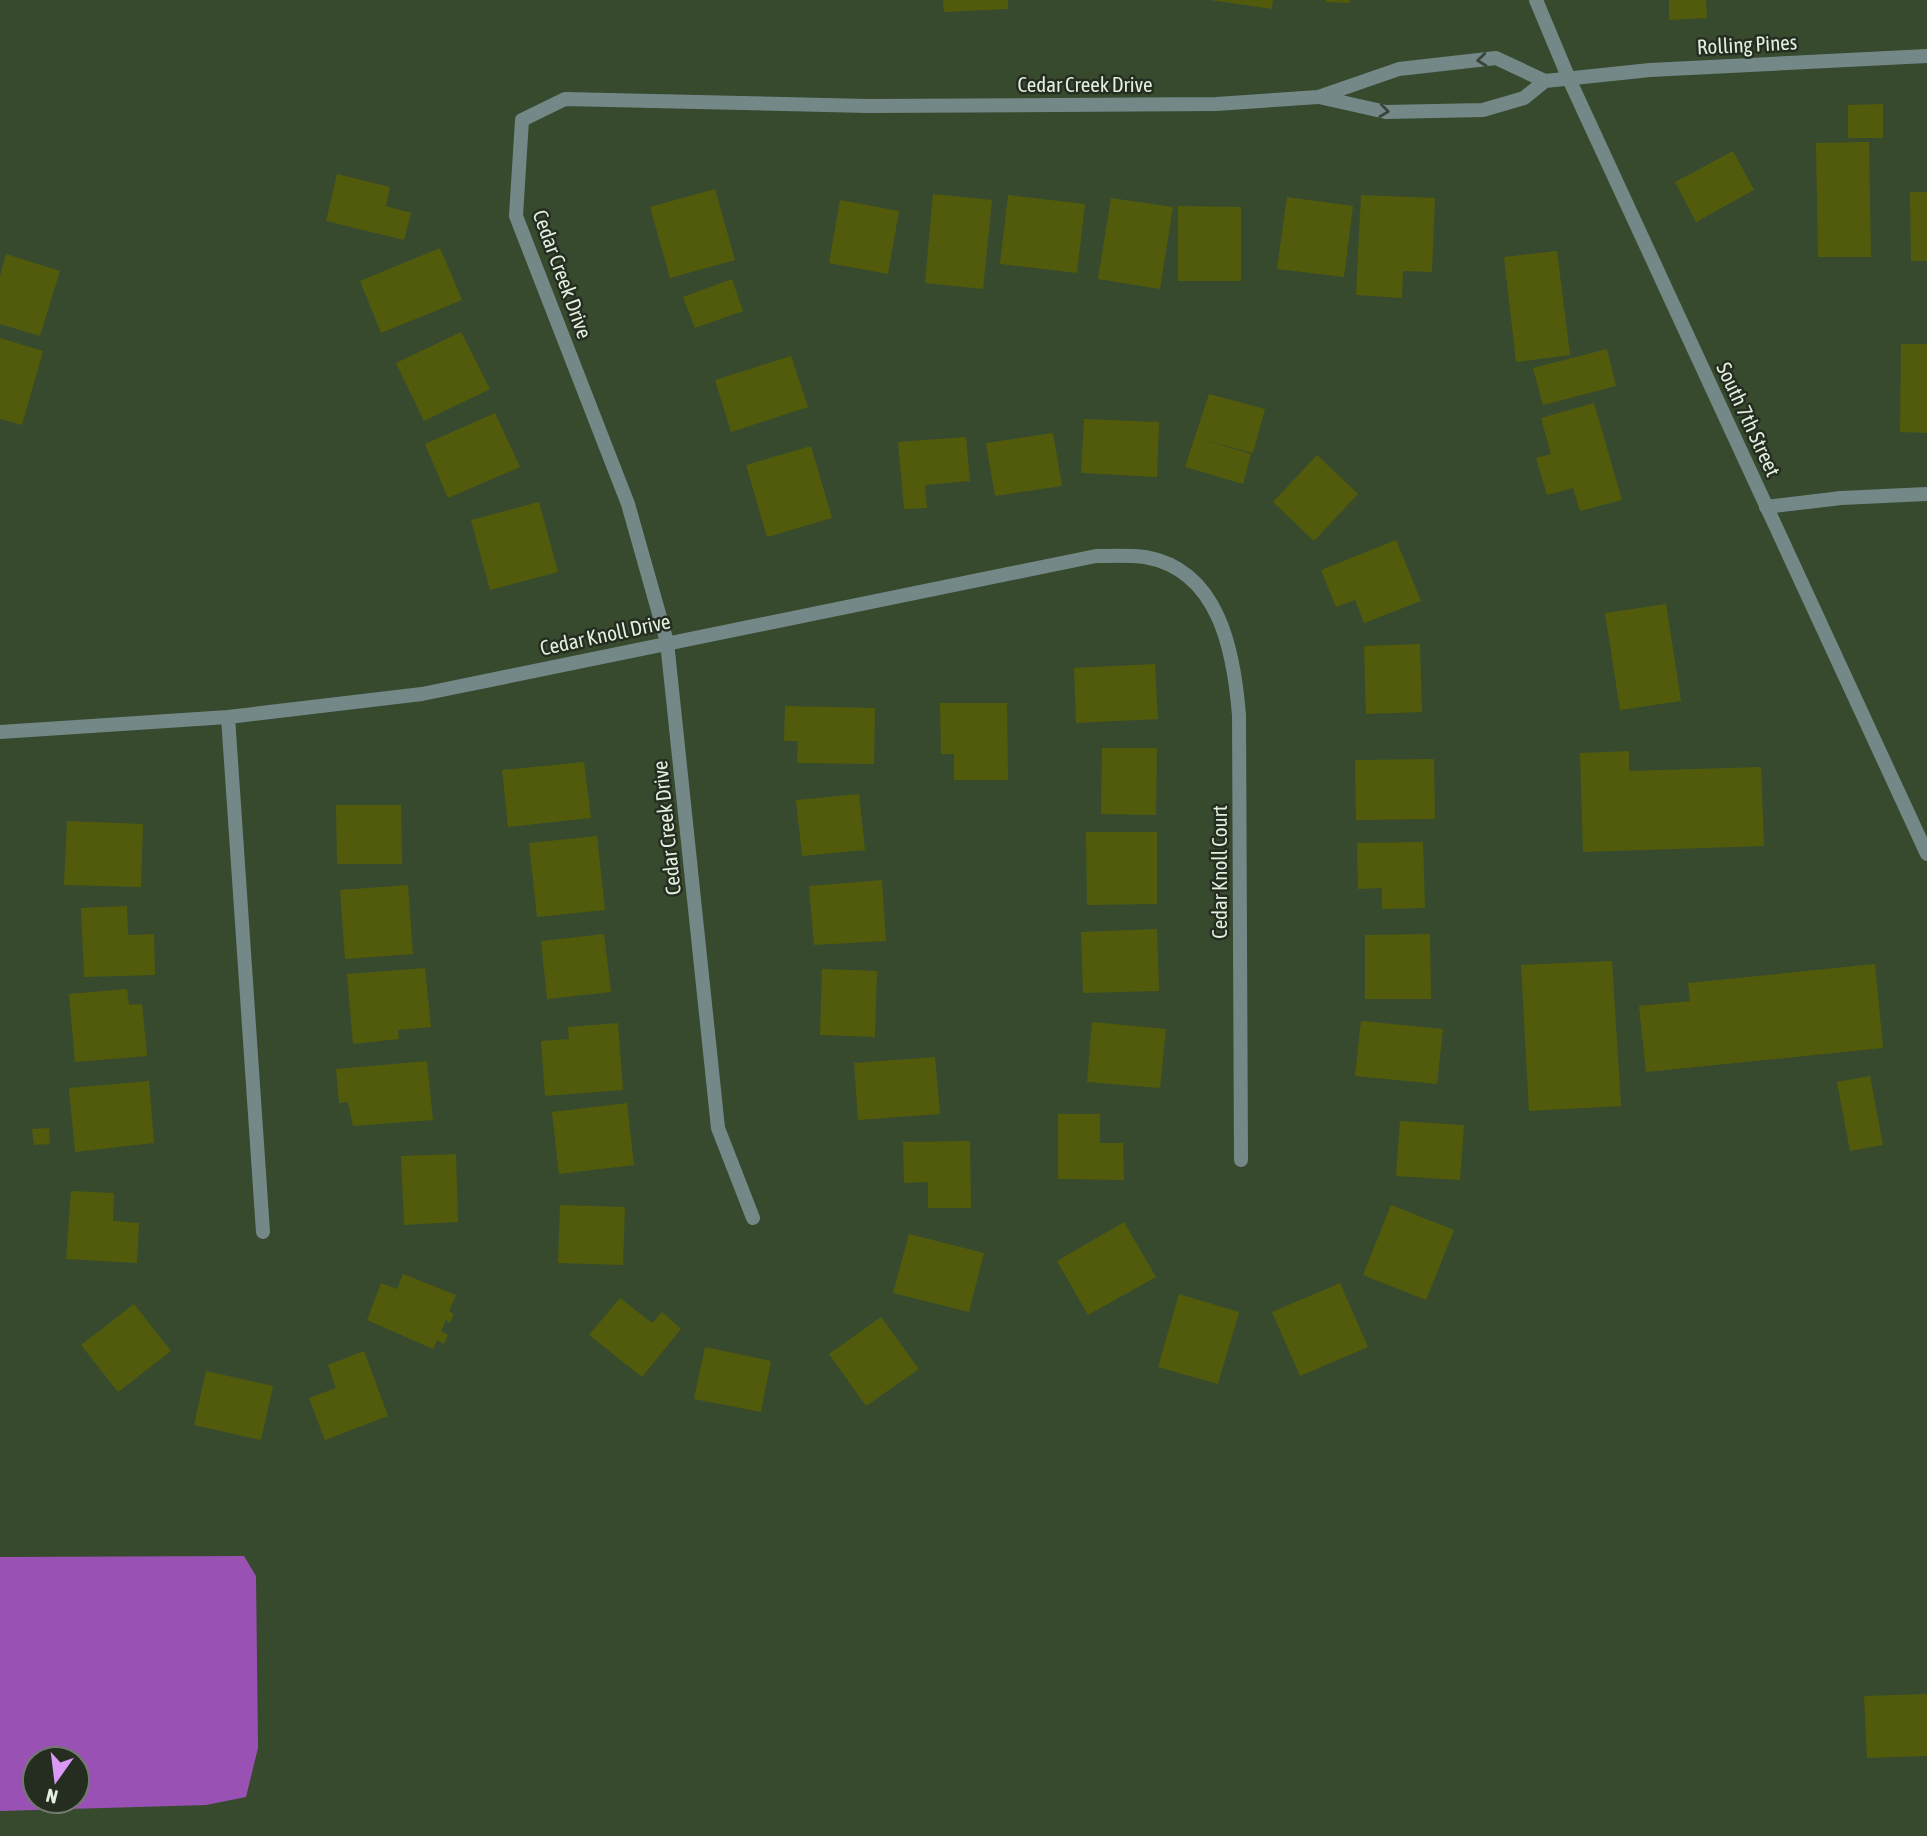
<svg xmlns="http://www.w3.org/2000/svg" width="1927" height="1836" viewBox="0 0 1927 1836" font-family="'Asap Condensed',sans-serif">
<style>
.water{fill:#9952b4;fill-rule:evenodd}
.building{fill:#525b0c}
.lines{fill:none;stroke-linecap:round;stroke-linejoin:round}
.minor{stroke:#748888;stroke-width:14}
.tertiary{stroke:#748888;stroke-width:14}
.oneway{stroke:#39443b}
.labels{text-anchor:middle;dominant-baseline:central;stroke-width:5;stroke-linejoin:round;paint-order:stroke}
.street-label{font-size:21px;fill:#e3efde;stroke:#252d21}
</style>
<rect width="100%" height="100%" fill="#374a2e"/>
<path class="water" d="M244,1556L256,1576L258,1748L246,1797L206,1805L0,1811V1557ZM35,1759H77V1801H35Z"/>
<path class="building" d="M943,0H1008V9L944,12Z
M1210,0H1273L1272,9Z
M1326,0H1350V3L1326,2Z
M1669,0H1706L1707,18L1669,20Z
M1883,104V138H1848V105Z
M1869,142L1871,257H1818L1816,143Z
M1733,151L1754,190L1696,222L1675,182Z
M337,174L390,187L386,206L411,213L404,240L326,221Z
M715,189L735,260L670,278L650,207Z
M1910,192H1927V261H1911Z
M933,194L992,200L983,289L925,283Z
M1008,195L1085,204L1077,273L1000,264Z
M1361,195L1435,198L1432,272L1403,271L1402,298L1356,295Z
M1287,197L1353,206L1344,277L1277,269Z
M1111,198L1173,207L1160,289L1098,279Z
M840,200L899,211L888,274L829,263Z
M1178,206L1241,207V281H1178Z
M440,248L462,300L381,333L360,281Z
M1557,251L1570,355L1516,362L1504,257Z
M6,254L60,271L40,336L0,324V276Z
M732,279L743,311L695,328L683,297Z
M461,332L490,389L424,421L396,363Z
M0,338L43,351L22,425L0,419Z
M1901,344H1927V433L1900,432Z
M1607,349L1616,386L1543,405L1533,368Z
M791,356L808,407L731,432L715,380Z
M1209,394L1265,409L1253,453L1201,439L1251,454L1243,484L1185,467Z
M1594,403L1622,500L1580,511L1573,488L1547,495L1536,458L1551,454L1541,418Z
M495,413L520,467L448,498L425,444Z
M1084,419L1159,422L1157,477L1081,473Z
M1053,433L1062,486L995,496L986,443Z
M966,437L970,481L925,485L927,508L904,509L898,442Z
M811,446L832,518L767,537L746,465Z
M1317,455L1358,494L1314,541L1273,502Z
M539,502L558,572L490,590L471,520Z
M1396,540L1421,601L1364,623L1355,600L1336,607L1321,570Z
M1666,604L1681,701L1620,710L1605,613Z
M1420,644L1422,712L1366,714L1364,646Z
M1155,664L1158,719L1076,723L1074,668Z
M940,703H1007L1008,780H954V754H941Z
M785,706L875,708L874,764L797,763L798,741H784Z
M1102,748H1157L1156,815L1101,814Z
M1629,751V771L1761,767L1764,846L1583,852L1580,753Z
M1434,759L1435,819L1356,820L1355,760Z
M584,762L591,818L508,827L502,770Z
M859,794L865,850L802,856L796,800Z
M336,805H401L402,864H337Z
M67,821L143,824L141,887L64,885Z
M1086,832H1157V904L1087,905Z
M597,836L605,910L537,917L529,843Z
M1423,842L1425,908L1382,909V888L1358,889L1357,843Z
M882,880L886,941L814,945L809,886Z
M408,885L413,954L345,959L340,890Z
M127,906L128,935L154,934L155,975L84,977L81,908Z
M1157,929L1159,991L1083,993L1081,932Z
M604,934L611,992L547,999L541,941Z
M1430,934L1431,999H1365V935Z
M1612,961L1621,1106L1529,1111L1521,965Z
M1875,964L1883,1048L1646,1072L1639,1006L1690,1001L1688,983Z
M425,968L431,1027L398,1030L399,1039L353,1044L347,974Z
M822,969L877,971L875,1037L820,1035Z
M127,989L129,1005L142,1004L147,1056L75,1062L69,994Z
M1361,1021L1443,1029L1437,1084L1355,1076Z
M1092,1022L1166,1029L1160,1088L1087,1082Z
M618,1023L623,1090L545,1096L541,1041L569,1039L568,1027Z
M935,1057L940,1114L858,1120L854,1063Z
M427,1061L433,1120L353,1126L348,1102L339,1103L336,1069Z
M1870,1076L1883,1145L1850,1151L1837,1082Z
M149,1081L154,1143L75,1152L69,1088Z
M627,1103L634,1165L559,1174L552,1112Z
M1058,1114H1100V1143H1123L1124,1180L1058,1179Z
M1400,1121L1464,1125L1460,1180L1396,1176Z
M49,1128L50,1144L34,1145L32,1129Z
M970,1141L971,1208H928V1182L904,1183L903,1142Z
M456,1154L458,1222L404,1225L401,1156Z
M71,1191L114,1193L113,1221L139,1223L137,1263L66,1259Z
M560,1205L625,1207L623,1265L558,1263Z
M1391,1205L1454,1230L1426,1300L1363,1275Z
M1124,1222L1156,1277L1088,1315L1057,1261Z
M909,1234L984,1253L969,1312L893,1293Z
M403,1274L456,1295L449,1311L454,1314L450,1323L446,1320L441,1331L448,1335L444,1344L437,1340L433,1349L367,1320L381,1283L397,1289Z
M1340,1283L1368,1347L1300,1376L1272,1312Z
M1179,1294L1239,1312L1218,1384L1158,1367Z
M620,1298L652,1323L662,1312L681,1329L642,1377L589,1335Z
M134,1304L171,1351L118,1392L81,1345Z
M881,1317L919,1369L866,1406L829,1354Z
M705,1347L771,1361L761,1412L694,1399Z
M364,1351L388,1416L325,1440L309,1398L336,1388L328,1365Z
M206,1371L273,1386L261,1440L194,1425Z
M1927,1694V1756L1867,1758L1864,1696Z"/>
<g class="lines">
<path class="minor" d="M1319,97L1386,112L1483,110L1524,98L1545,81
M1766,507L1841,498L1927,494
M228,717L263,1232
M0,732L228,717L422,694L1096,556C1112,556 1129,555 1145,557C1220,570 1234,653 1239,715L1241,1160
M753,1218L718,1128L667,642L628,504L516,216L522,120L565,99L868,106L1216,104L1318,97L1399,69L1496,58L1545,81L1650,70L1927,56"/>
<path class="tertiary" d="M1536,0L1569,79L1927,854"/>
</g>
<defs><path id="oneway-chevron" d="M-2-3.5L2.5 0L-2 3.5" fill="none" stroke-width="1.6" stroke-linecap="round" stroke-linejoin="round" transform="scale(1.75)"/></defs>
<g class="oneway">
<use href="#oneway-chevron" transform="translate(1482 60) rotate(174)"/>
<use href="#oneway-chevron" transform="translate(1384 111) rotate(7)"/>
</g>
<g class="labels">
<g class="street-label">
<text transform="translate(1747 44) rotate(-3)">Rolling Pines</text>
<text x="1085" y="84">Cedar Creek Drive</text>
<text transform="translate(563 274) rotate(70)">Cedar Creek Drive</text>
<text transform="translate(1749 419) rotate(65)">South 7th Street</text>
<text transform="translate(605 634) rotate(-12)">Cedar Knoll Drive</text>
<text transform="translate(666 828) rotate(-96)">Cedar Creek Drive</text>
<text transform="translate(1219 872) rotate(-90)">Cedar Knoll Court</text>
</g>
</g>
<g transform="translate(56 1780) rotate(194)"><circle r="33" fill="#252d21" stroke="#717b6d" stroke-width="2"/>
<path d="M0-5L12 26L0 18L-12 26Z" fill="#db99f5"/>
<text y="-10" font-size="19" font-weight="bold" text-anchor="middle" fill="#e3efde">N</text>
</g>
</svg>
